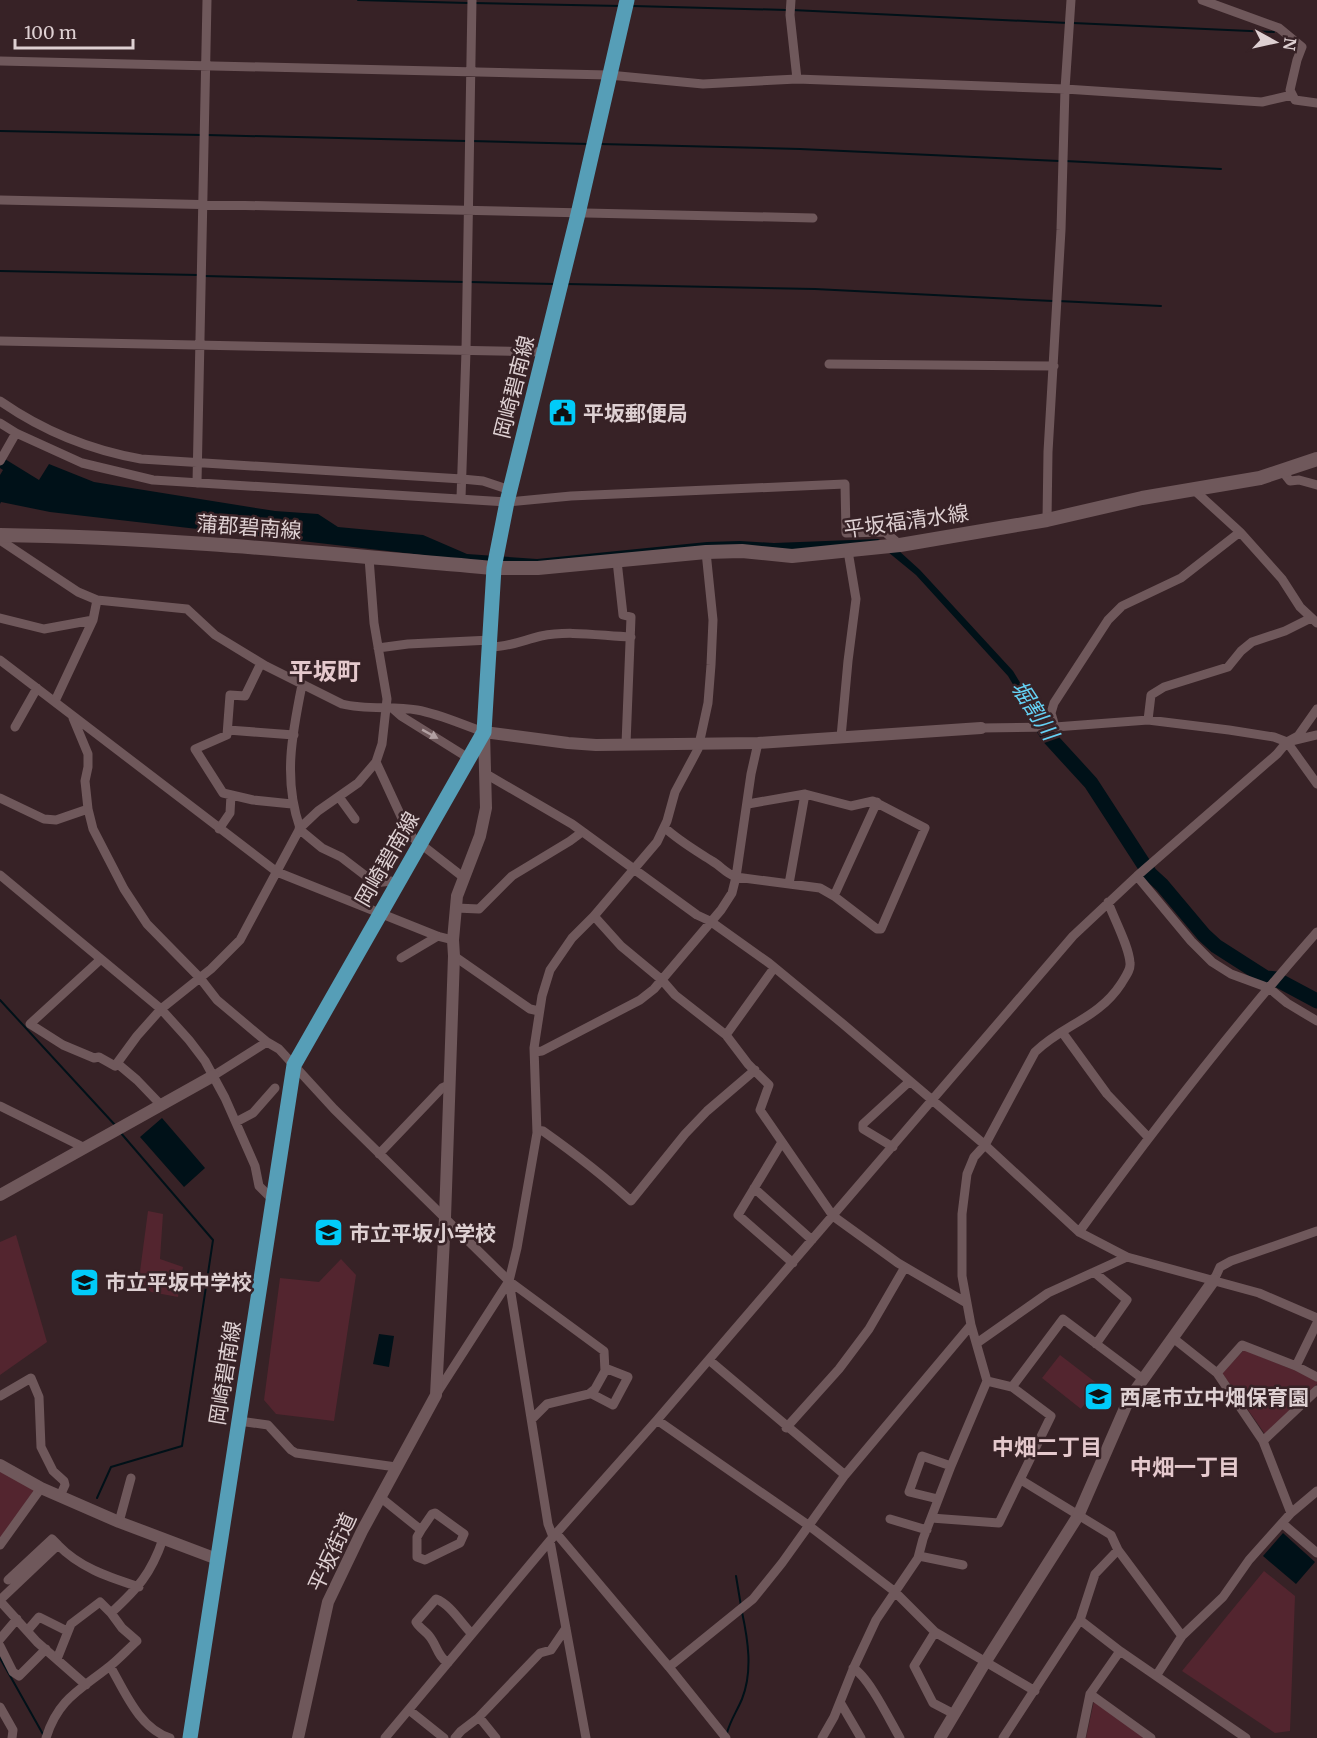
<svg xmlns="http://www.w3.org/2000/svg" width="1317" height="1738" viewBox="0 0 1317 1738" font-family="Merriweather,'Noto Sans JP',serif">
<style>
.green{fill:#53252f}
.water{fill:#001118}
.lines{fill:none;stroke-linecap:round;stroke-linejoin:round}
.stream{stroke:#001118;stroke-width:2}
.river{stroke:#001118;stroke-width:15}
.minor{stroke:#6f585b;stroke-width:9}
.tertiary{stroke:#6f585b;stroke-width:12}
.secondary{stroke:#6f585b;stroke-width:14}
.primary{stroke:#569eb7;stroke-width:15}
.oneway{fill:#b2a0a2}
.labels{text-anchor:middle;dominant-baseline:central;stroke-width:5;stroke-linejoin:round;paint-order:stroke}
.street-label{font-size:21px;fill:#ded0d2;stroke:#372226}
.poi-label{font-size:21px;font-weight:bold;fill:#ded0d2;stroke:#372226;text-anchor:start}
.water-label{font-size:22px;font-style:italic;fill:#65d1f4;stroke:#372226}
.neighbourhood-label{font-size:22px;font-weight:bold;fill:#e5c9cd;stroke:#372226}
.quarter-label{font-size:24px;font-weight:bold;fill:#e5c9cd;stroke:#372226}
</style>
<rect width="100%" height="100%" fill="#372226"/>
<path class="green" d="M148,1211L163,1214L160,1259L183,1267L178,1297L151,1292L139,1279Z
M16,1235L47,1342L0,1375V1242Z
M341,1259L356,1275L334,1421L276,1414L264,1400L280,1278L319,1282Z
M1244,1350L1294,1370L1317,1381V1384L1265,1434L1222,1373Z
M1060,1355L1099,1385L1081,1409L1042,1378Z
M0,1471L34,1490L0,1540Z
M1264,1571L1295,1596L1290,1731L1275,1733L1182,1671Z
M1094,1701L1145,1738H1086Z"/>
<path class="water" d="M0,456L39,480L49,464L94,482L275,511L318,514L338,527L423,535L467,554L537,559L707,542L740,541L774,543L878,539L898,550L920,570L1013,671L1043,720L1035,721L1008,676L916,575L888,552L774,551L536,565L474,561L50,512L1,502L0,504V475L3,470L0,468Z
M162,1118L205,1168L184,1187L140,1137Z
M379,1334L394,1336L389,1367L373,1364Z
M1283,1533L1315,1562L1296,1584L1263,1556Z"/>
<g class="lines">
<path class="stream" d="M358,0L468,3
M474,3L621,6
M633,6L786,10
M792,10L1068,23
M1073,23L1274,32
M0,131L202,135
M207,135L466,141
M471,141L589,144
M600,144L800,149L1059,161
M1065,161L1221,169
M0,271L198,275
M204,276L465,282
M471,282L555,284
M567,284L815,289L1053,301
M1058,301L1161,306
M0,1000L115,1125
M97,1498L111,1467L182,1446L213,1240L120,1132
M736,1576L741,1606
M0,1658L44,1736
M727,1733C730,1721 737,1711 742,1699C753,1671 748,1640 742,1612"/>
<path class="river" d="M1029,704L1048,736L1091,783L1150,874L1162,885L1204,935L1216,946L1266,978L1276,979L1317,1001"/>
<path class="minor" d="M791,0L790,15L797,79
M1202,0L1279,28L1302,47L1297,60L1290,90L1295,100L1317,103
M0,61L609,75L703,84L797,79L1065,89L1262,102L1292,95
M0,200L813,218
M0,341L544,352
M829,364L1054,366
M0,401C43,431 90,450 141,459L462,479L483,481L510,490
M0,423L16,433L82,463L153,480L507,502L571,496L845,484L846,533L885,532L900,545
M0,461L16,433
M1283,472L1290,481L1299,480L1317,485
M197,483L207,0
M1194,490L1240,532L1282,579L1300,607L1317,623
M461,498L466,351L472,0
M1047,520L1048,452L1061,230L1065,89L1071,0
M0,540L78,592L97,600L187,609L215,635L266,666L342,704C366,710 392,706 417,710C440,714 463,725 484,732
M617,561L623,615L631,617L626,744
M0,618L44,629L93,620
M491,647C509,647 524,640 541,636C570,630 602,636 631,637
M378,648L408,644L491,640
M0,660L277,872L437,936L453,940
M261,663L245,696L230,695L227,735L195,749L223,793L253,800L292,804
M55,701L93,620L97,600
M392,708L401,716L470,759
M73,718L88,754V767L85,781L88,809L93,829L124,889L147,924L200,978L217,1000L267,1042L279,1049L334,1109L509,1281L604,1351L605,1371L595,1389L589,1394L547,1404L532,1419
M1148,720L1151,695L1164,687L1228,667L1241,651L1252,642L1285,631L1311,618
M15,727L37,688
M1055,727L1051,713L1054,703L1108,620L1122,606L1181,578L1240,532
M981,728L1055,727L1148,720L1229,730L1274,737L1287,742L1317,735
M228,730L294,735
M841,737L848,661L856,599L848,551
M1287,742L1317,784
M376,762L406,827L413,838L463,877
M486,774L572,824L697,915L710,921L769,963L843,1024L985,1145L1079,1232L1127,1257L1259,1293L1317,1318
M339,797L355,819
M0,798L44,819L56,820L88,809
M664,827C679,841 695,850 712,861C721,866 725,873 736,877L820,888L834,896L877,929H881L925,828L873,801L851,806L805,794L748,804
M300,828C283,780 292,734 302,685
M219,829L230,813L231,795
M299,829L322,848L341,857L375,883L391,881L396,885
M0,875L161,1009L189,1040L205,1061L225,1098L255,1166L259,1186L268,1195L274,1196
M1137,876L1191,941L1212,962L1231,974L1269,988L1287,1003L1317,1021
M789,884L805,794
M834,896L877,802
M456,908L479,909L512,876L570,841L582,832
M594,916L621,946L662,980L675,995L726,1035L748,1064L769,1085L760,1110L833,1216L898,1263L965,1302
M454,956L530,1009L539,1011
M401,958L438,936
M101,959L30,1024L63,1045L94,1058L99,1057L115,1066L137,1036L161,1009L211,969L240,940L300,828L318,811L358,783L376,762L382,744L387,699L374,623L369,558
M1062,1032L1107,1094L1148,1137
M726,1035L774,968
M535,1052L542,1051L640,1000L654,989L721,910L732,893L736,877L751,774L758,743
M118,1064L137,1080L161,1105
M213,1076L267,1042
M0,1106L85,1148
M236,1122L253,1113L275,1088
M537,1130L543,1131C574,1153 603,1175 631,1201L685,1134L707,1111L755,1070
M782,1142L738,1215L793,1263
M893,1147L863,1129V1124L910,1081
M379,1154L442,1088L449,1085
M754,1188L812,1240
M1079,1232C1154,1129 1232,1028 1317,932
M1094,1272L1127,1300L1096,1344
M1214,1280L1220,1267L1231,1261L1317,1231
M509,1281L548,1524L553,1537
M1173,1338L1217,1373L1263,1441L1291,1513
M977,1343L1048,1293L1127,1257
M709,1360L845,1475
M1296,1366L1317,1323
M1217,1373L1242,1345L1296,1366L1317,1377
M1012,1387L1063,1319L1143,1379
M437,1393L509,1281L517,1248L537,1133L534,1048L542,996L550,970L572,938L594,916L657,842L667,821L675,792L698,749L708,703L711,665L713,620L706,552
M590,1393L613,1405L628,1377L605,1368
M0,1396L31,1378L39,1397L41,1447L53,1471L64,1481L65,1485L60,1496
M657,1420L808,1525L894,1591L935,1632L1035,1691
M239,1421L268,1425L291,1450L296,1453L396,1467
M786,1428L839,1369L869,1329L905,1267
M1263,1441L1317,1390
M1021,1480L1111,1535L1118,1550L1182,1636
M380,1497L421,1530L432,1514L435,1513L464,1534L460,1543L425,1560L417,1557V1537L421,1530
M938,1499L909,1492L922,1456L951,1466
M931,1518L999,1523L1051,1416L1012,1387L987,1381
M890,1519L927,1530
M119,1522L131,1478
M1282,1523L1317,1553
M556,1533L669,1667L726,1738
M550,1541L586,1738
M0,1545L41,1488
M919,1556L963,1565
M8,1580L52,1539L58,1545
M0,1600L58,1545C80,1568 109,1577 139,1587
M0,1601L37,1642L86,1685
M1080,1620L1120,1651L1246,1738
M27,1631L39,1617L67,1631
M935,1632L914,1666L933,1703L954,1714
M0,1639L17,1619
M0,1646L13,1672L19,1676L46,1649
M57,1659L71,1624L100,1602L111,1613
M448,1663C438,1657 437,1646 430,1637C426,1631 419,1628 416,1622L436,1599C450,1604 461,1623 472,1634
M110,1666C125,1692 139,1728 170,1738
M669,1667L753,1599L782,1563L845,1475L971,1325
M853,1668C869,1677 890,1721 900,1738
M1156,1676L1182,1636L1223,1597L1249,1560L1291,1513L1317,1491
M1090,1694L1151,1738
M840,1702L861,1738
M0,1707L13,1730L12,1738
M409,1710L444,1738
M479,1717L496,1738
M46,1738C58,1699 80,1690 110,1666C119,1659 128,1649 137,1641L122,1628L111,1613C138,1588 151,1574 163,1539
M385,1738L553,1537L657,1420L1073,936L1137,876L1277,754L1287,742L1298,736L1317,709
M455,1738L461,1731L478,1718L540,1653L551,1650L566,1628
M822,1738L834,1717L854,1667L876,1620L918,1558L923,1539L951,1466L987,1381L971,1325L962,1276V1214L967,1174L974,1157L985,1145L1035,1052C1064,1024 1098,1019 1121,984C1125,977 1131,970 1130,963C1129,946 1114,919 1108,902
M1003,1738L1080,1620L1095,1574L1118,1550
M1081,1738L1090,1694L1120,1651"/>
<path class="tertiary" d="M0,1195L213,1076
M0,1465L41,1488L119,1522L217,1559
M298,1738L328,1602L362,1531L436,1395L445,1218L454,956L453,940L457,896L480,836L486,808L484,732L568,743L596,745L758,743L981,728
M940,1738L986,1661L1078,1516L1129,1399L1214,1280"/>
<path class="secondary" d="M0,535C165,537 330,554 494,568H538L706,552L742,551L792,556L900,545L1047,520L1142,498L1260,478L1317,459"/>
<path class="primary" d="M190,1738L294,1065L484,732L494,568L507,502L578,214L627,0"/>
</g>
<defs><path id="oneway-solid" d="M-6-.8H1V-3.2L6.5 0L1 3.2V.8H-6Z" transform="scale(1.5)"/></defs>
<use class="oneway" href="#oneway-solid" transform="translate(430 734) rotate(29)"/>
<defs>
<symbol id="civic-square" viewBox="-11 -11 22 22"><rect x="-9" y="-9" width="18" height="18" rx="4" fill="#01cbf9" stroke="#372226"/><path d="M-.6-6.5H3V-4.5H.6V-3L4-1V1h2V6H-6V1h2V-1L-.6-3ZM-1.2 2.5V6h2.4V2.5Z" fill="#111"/></symbol>
<symbol id="school-square" viewBox="-11 -11 22 22"><rect x="-9" y="-9" width="18" height="18" rx="4" fill="#01cbf9" stroke="#372226"/><path d="M0-5L7-2L0 1L-7-2ZM-4 1L0 2.5L4 1V4Q0 6-4 4Z" fill="#111"/></symbol>
</defs>
<g fill-rule="evenodd">
<use href="#civic-square" x="546" y="396" width="33" height="33"/>
<use href="#school-square" x="312" y="1216" width="33" height="33"/>
<use href="#school-square" x="68" y="1266" width="33" height="33"/>
<use href="#school-square" x="1082" y="1380" width="33" height="33"/>
</g>
<g class="labels">
<g class="street-label">
<text transform="translate(514 387) rotate(-76)">岡崎碧南線</text>
<text transform="translate(906 521) rotate(-8)">平坂福清水線</text>
<text transform="translate(249 527) rotate(4)">蒲郡碧南線</text>
<text transform="translate(387 859) rotate(-60)">岡崎碧南線</text>
<text transform="translate(225 1373) rotate(-81)">岡崎碧南線</text>
<text transform="translate(332 1552) rotate(-65)">平坂街道</text>
</g>
<g class="poi-label">
<text x="583" y="413">平坂郵便局</text>
<text x="349" y="1233">市立平坂小学校</text>
<text x="105" y="1282">市立平坂中学校</text>
<text x="1120" y="1397">西尾市立中畑保育園</text>
</g>
<g class="water-label">
<text transform="translate(1035 710) rotate(57)">堀割川</text>
</g>
<g class="neighbourhood-label">
<text x="1047" y="1447">中畑二丁目</text>
<text x="1185" y="1467">中畑一丁目</text>
</g>
<g class="quarter-label">
<text x="325" y="671">平坂町</text>
</g>
</g>
<g transform="translate(1275 42) rotate(98)" stroke="#372226" stroke-width="4.5" paint-order="stroke">
<path d="M0-4.5L10 22L0 15L-10 22Z" fill="#ded0d2"/>
<text y="-9" font-size="16" font-weight="bold" text-anchor="middle" fill="#ded0d2">N</text>
</g>
<path d="M15 39v9h118v-9" fill="none" stroke="#ded0d2" stroke-width="3"/>
<text x="24" y="39" font-size="18" fill="#ded0d2" stroke="#372226" stroke-width="4.5" paint-order="stroke">100 m</text>
</svg>
